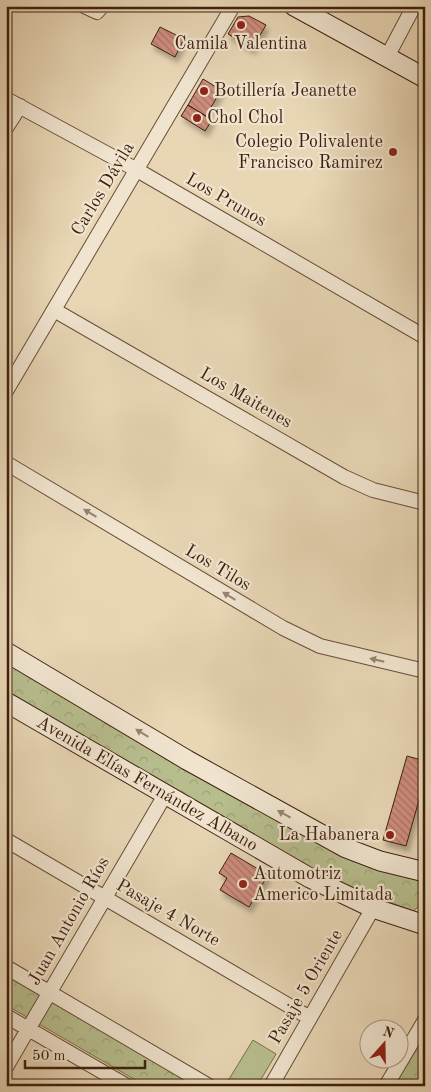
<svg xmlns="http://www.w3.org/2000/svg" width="431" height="1092" viewBox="0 0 431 1092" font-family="'Old Standard TT',serif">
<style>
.park{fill:url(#park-crowns);stroke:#7b6f4e}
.pitch{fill:#b7bd8d;stroke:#7b6f4e}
.building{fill:url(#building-back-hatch);stroke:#3f210f;filter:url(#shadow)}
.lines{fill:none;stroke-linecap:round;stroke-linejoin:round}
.street-casing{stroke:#694e38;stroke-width:16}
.secondary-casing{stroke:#3f210f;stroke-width:21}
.street{stroke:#f0e4cf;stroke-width:14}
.secondary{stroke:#f0e4cf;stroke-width:19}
.oneway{fill:#98826f}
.poi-dot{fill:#8f2418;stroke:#f0e4cf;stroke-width:2}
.labels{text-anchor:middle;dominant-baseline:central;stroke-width:4.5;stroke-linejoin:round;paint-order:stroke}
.poi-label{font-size:18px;fill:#3f210f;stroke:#f0e4cf;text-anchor:start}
.street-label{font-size:18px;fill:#3f210f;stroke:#f0e4cf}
</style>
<defs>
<pattern id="park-crowns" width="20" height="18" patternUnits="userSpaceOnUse" patternTransform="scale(1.25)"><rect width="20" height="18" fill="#b7bd8d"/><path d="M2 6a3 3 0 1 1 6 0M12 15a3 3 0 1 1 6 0" fill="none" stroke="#9ea278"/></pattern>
<pattern id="building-back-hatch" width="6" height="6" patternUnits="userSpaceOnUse" patternTransform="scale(1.25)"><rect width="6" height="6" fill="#ce8d7e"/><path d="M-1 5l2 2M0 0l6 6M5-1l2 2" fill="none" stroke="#a97366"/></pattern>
<filter id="shadow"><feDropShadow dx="3" dy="5.5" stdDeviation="2.5" flood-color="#0004"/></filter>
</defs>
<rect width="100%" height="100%" fill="#e8d6b5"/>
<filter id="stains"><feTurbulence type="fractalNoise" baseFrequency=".004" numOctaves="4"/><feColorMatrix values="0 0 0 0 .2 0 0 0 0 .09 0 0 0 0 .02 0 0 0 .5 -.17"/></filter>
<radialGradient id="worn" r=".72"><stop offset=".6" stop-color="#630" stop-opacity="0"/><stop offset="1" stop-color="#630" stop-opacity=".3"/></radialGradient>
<path class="park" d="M6,660L337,852L423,882L421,905L413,911L324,877L6,690Z
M6,975L197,1086H146L6,1005Z
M425,1014V1086H382Z"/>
<path class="pitch" d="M253,1040L276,1054L257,1086H229L226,1084Z"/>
<path class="building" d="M249,16L266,25L252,49L228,34L238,17Z
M160,27L184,39L175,57L151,44Z
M203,79L221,90L206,116L188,105Z
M188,105L212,120L205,131L181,116Z
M407,756L425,761V779L406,846L383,840Z
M231,853L268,875L249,907L220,890L227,878L219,873Z"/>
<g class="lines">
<defs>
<path id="street" d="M84,6L97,12L102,6
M387,57L414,6
M6,99L137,170L425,337
M6,128L20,106
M54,310L344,477L373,490L425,503
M6,391L233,6
M6,463L283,628L320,646L425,671
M6,840L310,1018
M6,967L209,1086
M6,1016L127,1086
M6,1067L165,795
M271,1086L373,908
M386,1086L425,1020"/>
<path id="secondary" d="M294,6L425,78
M6,652L187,760L346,848L380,861L425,872
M6,702L310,878L373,908L425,925"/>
</defs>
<use href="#street" class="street-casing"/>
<use href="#secondary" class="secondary-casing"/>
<use href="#street" class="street"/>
<use href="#secondary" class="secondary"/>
</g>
<defs><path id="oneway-solid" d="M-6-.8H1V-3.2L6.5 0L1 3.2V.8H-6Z" transform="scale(1.25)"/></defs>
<g class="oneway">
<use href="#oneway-solid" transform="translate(90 513) rotate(-149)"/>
<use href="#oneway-solid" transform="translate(229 596) rotate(-149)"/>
<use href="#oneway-solid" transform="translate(377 660) rotate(-167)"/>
<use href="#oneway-solid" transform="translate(142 733) rotate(-149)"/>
<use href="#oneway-solid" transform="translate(284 814) rotate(-151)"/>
</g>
<g class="poi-dot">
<circle cx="241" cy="25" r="5"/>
<circle cx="204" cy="91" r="5"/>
<circle cx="197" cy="118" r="5"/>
<circle cx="393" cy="152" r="5"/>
<circle cx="390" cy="835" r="5"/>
<circle cx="243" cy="884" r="5"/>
</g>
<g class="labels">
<g class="poi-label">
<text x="241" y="44" text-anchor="middle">Camila Valentina</text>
<text x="214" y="91">Botillería Jeanette</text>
<text x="207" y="118">Chol Chol</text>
<text x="383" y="142" text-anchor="end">Colegio Polivalente<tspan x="383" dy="21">Francisco Ramirez</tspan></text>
<text x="380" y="835" text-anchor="end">La Habanera</text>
<text x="253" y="874">Automotriz<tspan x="253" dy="21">Americo Limitada</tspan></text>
</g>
<g class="street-label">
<text transform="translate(103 189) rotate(-59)">Carlos Dávila</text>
<text transform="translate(226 200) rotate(30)">Los Prunos</text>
<text transform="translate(246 398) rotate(30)">Los Maitenes</text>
<text transform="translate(218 568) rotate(31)">Los Tilos</text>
<text transform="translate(147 784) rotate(30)">Avenida Elías Fernández Albano</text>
<text transform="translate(168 913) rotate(30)">Pasaje 4 Norte</text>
<text transform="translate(69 921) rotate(-60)">Juan Antonio Ríos</text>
<text transform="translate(306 987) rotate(-60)">Pasaje 5 Oriente</text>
</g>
</g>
<rect width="431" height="1092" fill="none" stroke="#e8d6b5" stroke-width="25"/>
<rect x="8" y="8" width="416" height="1077" fill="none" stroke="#3f210f" stroke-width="2.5"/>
<rect x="12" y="12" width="406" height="1067" fill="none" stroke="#3f210f"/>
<g transform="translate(384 1044) rotate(20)"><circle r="24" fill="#f0e4cf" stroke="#a99682"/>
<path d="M0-4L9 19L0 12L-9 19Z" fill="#8f2418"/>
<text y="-8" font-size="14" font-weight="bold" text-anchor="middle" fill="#3f210f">N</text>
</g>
<path d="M25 1060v8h120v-8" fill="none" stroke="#3f210f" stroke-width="2.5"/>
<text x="32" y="1060" font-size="15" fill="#3f210f" stroke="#f0e4cf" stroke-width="4" paint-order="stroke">50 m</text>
<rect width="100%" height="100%" filter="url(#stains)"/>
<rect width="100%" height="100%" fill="url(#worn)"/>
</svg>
